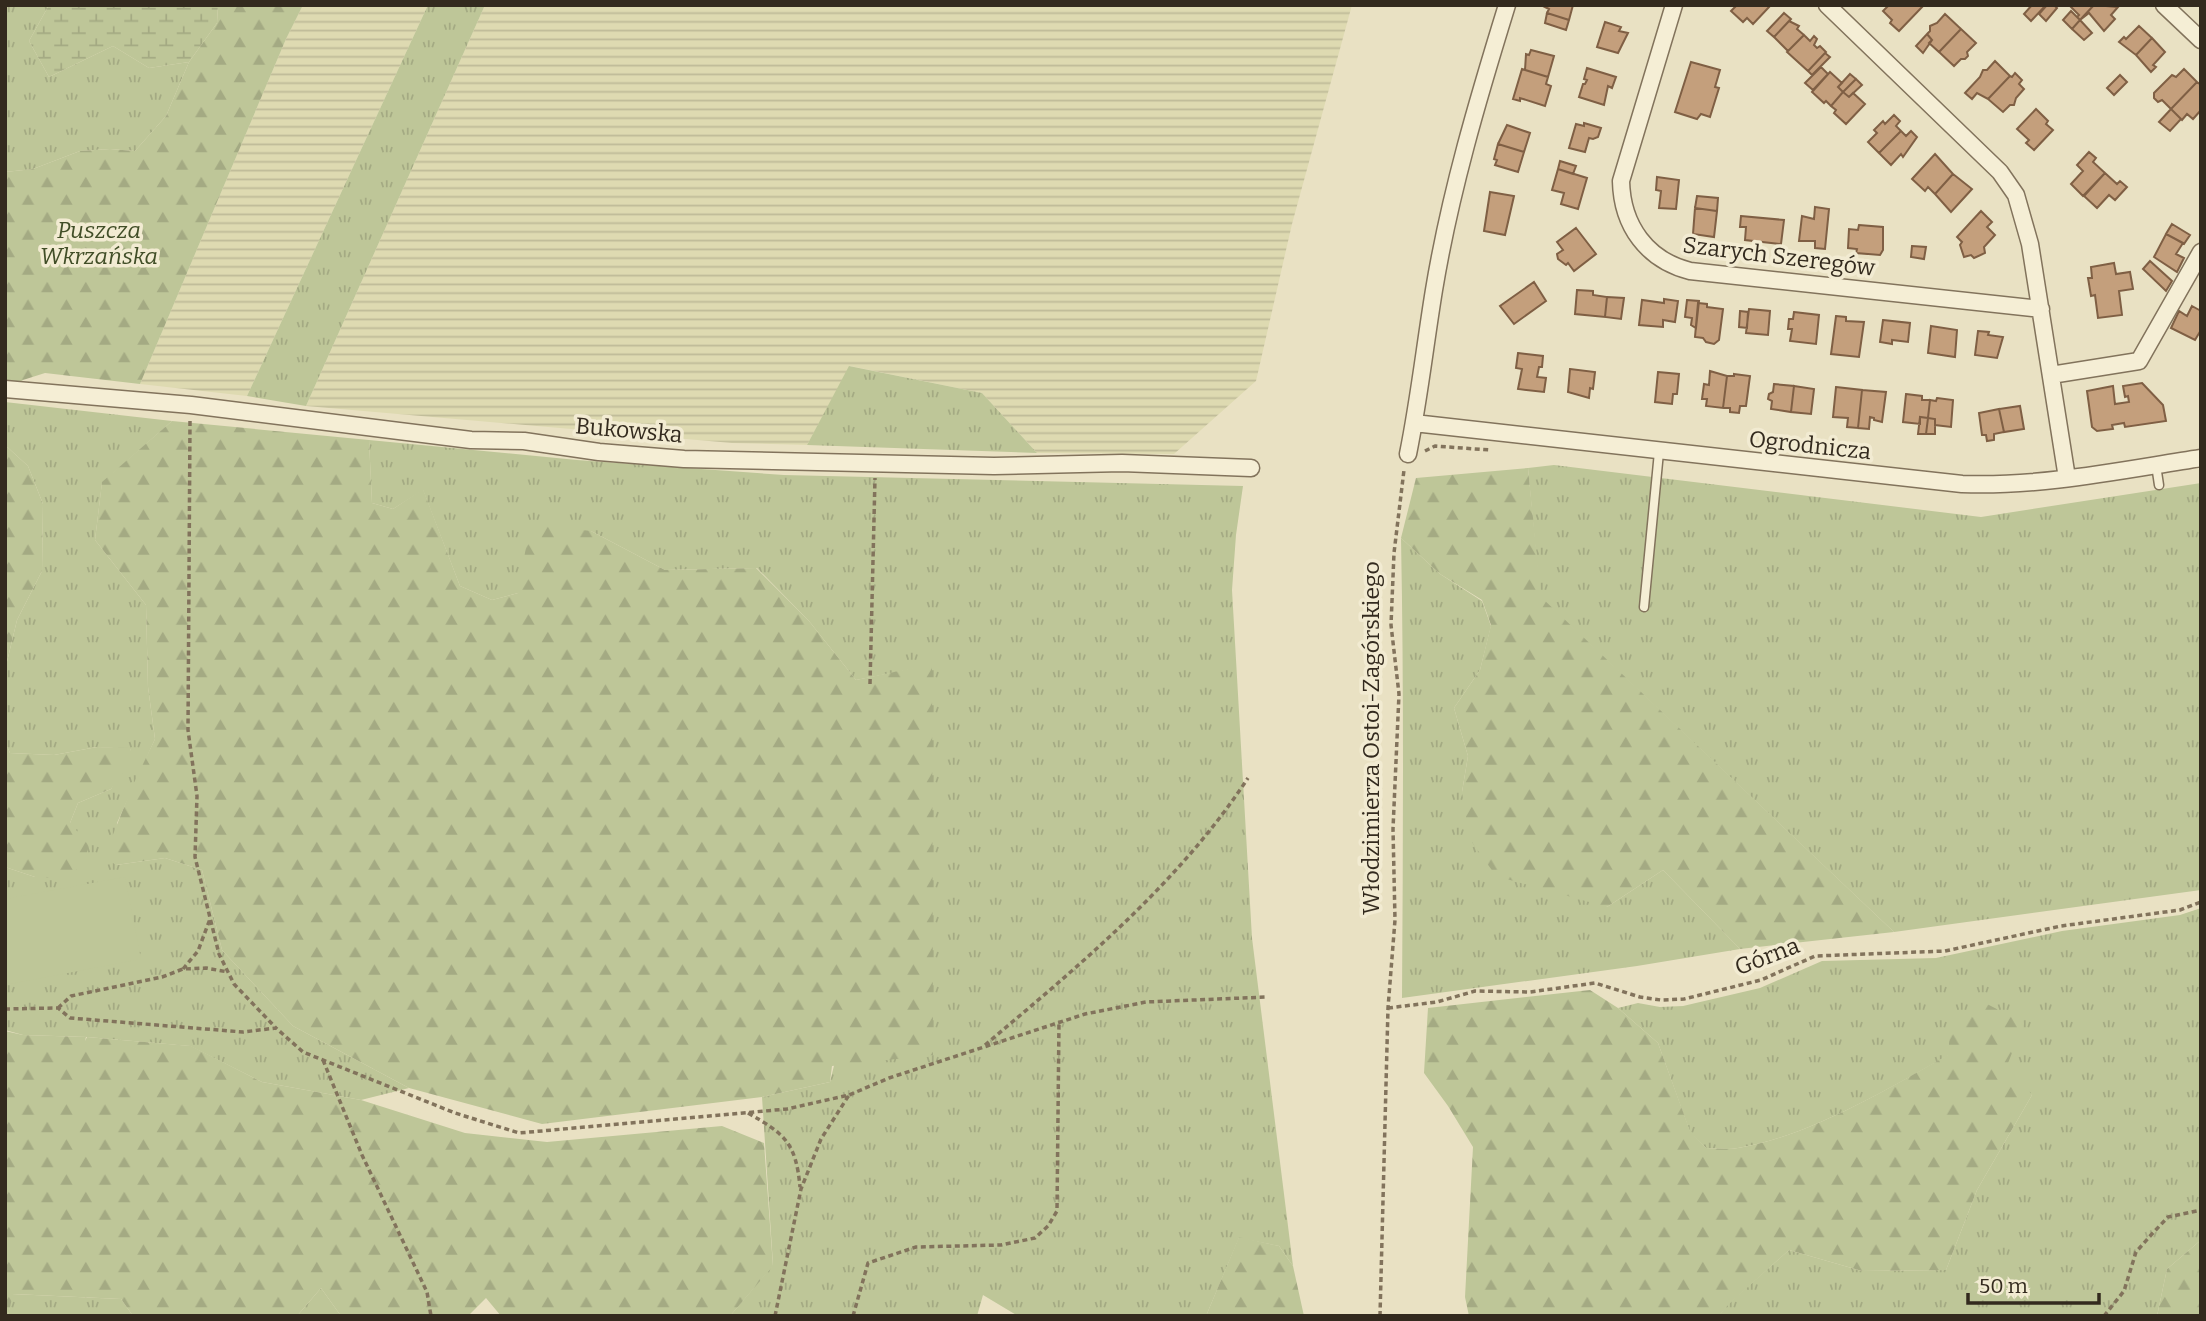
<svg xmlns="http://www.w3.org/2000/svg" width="2206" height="1321" viewBox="0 0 2206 1321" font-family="Bitter,serif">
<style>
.farmland{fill:url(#farmland-rules)}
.grass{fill:url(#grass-tufts)}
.forest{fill:url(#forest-firs)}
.wetland{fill:url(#wetland-marsh)}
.garden{fill:#bec698}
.building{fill:#c49f7c;stroke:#7f5f44;stroke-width:2}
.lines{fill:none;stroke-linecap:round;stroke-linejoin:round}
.lane-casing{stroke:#82735c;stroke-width:11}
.street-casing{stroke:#82735c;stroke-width:19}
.path{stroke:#82735c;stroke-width:3.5;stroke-dasharray:5 3.5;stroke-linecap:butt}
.lane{stroke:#f5eed5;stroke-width:8}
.street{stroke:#f5eed5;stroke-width:16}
.labels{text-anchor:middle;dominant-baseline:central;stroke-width:7;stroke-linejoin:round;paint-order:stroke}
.park-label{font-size:23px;font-style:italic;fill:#414e27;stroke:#f2ebd2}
.street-label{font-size:23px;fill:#332a1e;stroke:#f2ebd2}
</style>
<defs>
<pattern id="farmland-rules" width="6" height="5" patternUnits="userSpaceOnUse" patternTransform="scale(1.75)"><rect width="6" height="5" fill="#dedab1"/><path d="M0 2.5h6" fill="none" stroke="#bfbb98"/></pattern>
<pattern id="grass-tufts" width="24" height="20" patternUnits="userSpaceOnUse" patternTransform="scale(1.75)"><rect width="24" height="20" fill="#bec698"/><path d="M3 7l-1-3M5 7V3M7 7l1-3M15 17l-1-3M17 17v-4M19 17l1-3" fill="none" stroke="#a4aa83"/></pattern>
<pattern id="forest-firs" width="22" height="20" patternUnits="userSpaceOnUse" patternTransform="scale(1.75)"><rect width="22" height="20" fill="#bec698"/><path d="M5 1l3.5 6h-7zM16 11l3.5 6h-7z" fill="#a4aa83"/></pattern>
<pattern id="wetland-marsh" width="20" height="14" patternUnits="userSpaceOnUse" patternTransform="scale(1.75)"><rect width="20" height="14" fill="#bec698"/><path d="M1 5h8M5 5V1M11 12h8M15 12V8" fill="none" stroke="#a4aa83"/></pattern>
</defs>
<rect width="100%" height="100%" fill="#e9e1c3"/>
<path class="farmland" d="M303,5H428L247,396L140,384L286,39Z
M485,5H1352L1292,224L1256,381L1174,454L1037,453L982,393L850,366L807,445L732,443L306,406Z"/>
<path class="grass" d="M5,5H49L29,41L49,77L113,46L149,68L189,62L166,116L135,151L110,149L80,151L33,169L5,172Z
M428,5H485L306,406L247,396Z
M849,366L982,393L1037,453L807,445Z
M5,402L172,421L102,483L95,540L146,605L148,687L155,739L117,823L116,865L165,858L202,870L222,950L293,1026L409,1088L361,1100L262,1082L190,1046L87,1037L23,1035L5,1030V867L35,877L70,823L78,803L111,789L131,749L97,747L54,755L10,753L5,742V670L17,620L42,571L43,504L28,466L5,445Z
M369,440L577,460L784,475L1243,486L1236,535L1232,590L1252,938L1293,1266L1279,1246L1239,1238L1206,1316H1018L983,1295L977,1316H730L773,1265L762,1097L830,1082L932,665L856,680L809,621L757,568L665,570L591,531L518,593L492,600L460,586L423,490L393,509L372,503Z
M1554,465L1981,517L2201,483V890L1894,932L1540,597L1528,468Z
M1401,538L1440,574L1482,601L1491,626L1480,670L1454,708L1468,756L1462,792L1607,907L1663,870L1740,949L1637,966L1402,998C1403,845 1404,692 1401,538Z
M2201,908V1240L2167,1269L2157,1316H1719L1727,1305L1789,1250L1862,1271L1946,1270L1977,1190L2032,1095L1949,1055C1885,1090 1810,1136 1738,1148C1728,1150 1716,1148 1706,1148L1690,1132L1658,1043L1618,1008L1638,1003L1660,1007L1683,1006L1760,988L1822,961L1936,958L2062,931L2180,915Z
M321,1288L341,1316H297Z
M12,1294L121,1299L133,1316H8Z"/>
<path class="forest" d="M218,5H303L286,39L140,384L45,373L23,380L5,391V172L33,169L80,151L110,149L135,151L166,116L189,62L217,23Z
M172,421L369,440L372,503L393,509L423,489L460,586L492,600L518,593L530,524L591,531L665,570L756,568L809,621L856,680L932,664L933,1055L832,1066L830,1082L762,1097L542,1124L409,1088L293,1026L222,950L202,870L165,858L116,865L104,857L132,787L155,739L148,687L146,605L95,540L102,482Z
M5,445L28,466L43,504L42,571L17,620L5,670Z
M1528,468L1541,597L1894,932L1740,949L1663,870L1607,907L1496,876L1469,838L1462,792L1468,756L1454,708L1480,670L1491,625L1482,600L1440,574L1401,538L1416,478Z
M5,742L10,753L54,755L97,747L131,748L129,764L111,789L78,803L70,823L89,845L85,860L68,879L35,877L5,867Z
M1590,990L1618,1008L1658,1043L1690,1131L1706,1148C1716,1148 1728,1150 1738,1148C1810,1136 1885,1090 1948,1055L1951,1022L1987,1004L2024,1023L2008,1063L2032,1095L1977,1190L1946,1270L1862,1271L1789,1250L1728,1305L1719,1316H1469L1465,1297L1473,1147L1448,1106L1424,1073L1428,1008Z
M5,1031L23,1035L86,1037L85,1041L87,1037L191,1046L262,1082L361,1100L465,1133L547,1142L722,1126L764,1143L773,1266L730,1316H501L486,1298L468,1316H341L321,1288L297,1316H133L121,1299L13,1294L8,1316H5Z
M1239,1237L1279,1246L1293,1266L1304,1316H1206Z
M2201,1240V1316H2157L2167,1269Z"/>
<path class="wetland" d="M49,5H218L217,23L189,62L149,68L113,46L49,77L29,41Z"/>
<path class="garden" d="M125,877L141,959L5,985V899Z"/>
<path class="building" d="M1541,5H1573L1569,20L1547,13L1549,9Z
M1737,5H1769L1770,6L1753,24L1747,18L1743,22L1731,11Z
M1889,5H1924L1899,31L1890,23L1892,20L1883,11Z
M2032,5H2046L2031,21L2024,14Z
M2047,5H2054L2057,8L2046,21L2039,14Z
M2069,5H2094L2080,20L2077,17L2079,15Z
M2094,5L2118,7L2111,15L2115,19L2104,31L2089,13L2080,20Z
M2071,11L2080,20L2072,29L2063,20Z
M1547,13L1569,20L1566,30L1545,23Z
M1784,13L1791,19L1774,37L1767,31Z
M1945,14L1961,29L1939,52L1929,43L1932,40L1927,34L1930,31V26L1937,23Z
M2080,20L2092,33L2084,40L2072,29Z
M1789,21L1799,26L1797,29L1804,35L1788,51L1774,37Z
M1605,22L1621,27L1619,31L1628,33L1618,53L1597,47Z
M2139,26L2152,38L2136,55L2119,42L2124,37L2126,39Z
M1961,29L1976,43L1967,52L1968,56L1965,59H1961L1954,66L1939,52Z
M1927,34L1932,40L1923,53L1916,46Z
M1804,35L1810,41L1814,36L1817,39L1814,45L1817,48L1820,46L1826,52L1808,71L1787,52Z
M2152,38L2165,52L2153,65L2156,67L2151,72L2136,55Z
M1531,50L1554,56L1548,77L1525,70L1526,54L1529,55Z
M1825,53L1830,57L1812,75L1808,71Z
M1995,61L2010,76L1988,99L1977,93L1972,99L1965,93L1980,77L1983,70H1987Z
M1691,62L1720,70L1715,87L1719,88L1710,117L1701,114L1697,119L1675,112Z
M1821,67L1828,74L1813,90L1805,83Z
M1587,68L1616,77L1612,88L1608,86L1604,105L1579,97L1583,84H1585L1587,80L1584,79Z
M1522,69L1548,77L1546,84L1551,86L1545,106L1520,98V101L1513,99Z
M2184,69L2197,82L2171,109L2162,100L2158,102L2154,98V93L2172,75L2176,77Z
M1830,72L1842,83L1838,87L1843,92L1831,106L1826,101L1824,103L1812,92Z
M2015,73L2022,80L2019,84L2024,89L2016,98L2014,105H2010L2003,112L1988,99L2010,76L2012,77Z
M1850,74L1856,79L1843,92L1838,87Z
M2120,75L2127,82L2114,95L2107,88Z
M1856,79L1862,85L1849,97L1843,92Z
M2197,82L2201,85V110L2193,119L2187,114L2182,120L2171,109Z
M1843,92L1849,97L1853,93L1865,104L1846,124L1834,113L1836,110L1831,106Z
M2036,109L2048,121L2046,124L2053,130L2034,150L2026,143L2029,140L2017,129Z
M2171,109L2181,119L2170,131L2159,122Z
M1894,115L1900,121L1896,126L1901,131L1879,153L1868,142L1877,133L1874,130L1883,121L1885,124Z
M1584,123L1601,128L1598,137L1593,139L1589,138L1585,152L1569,148L1576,124L1584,126Z
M1507,125L1530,133L1524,152L1498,144Z
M1901,131L1906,136L1911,131L1917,137L1903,157L1901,154L1891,165L1879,153Z
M1498,144L1524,152L1518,172L1495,165L1497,160L1494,159Z
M2089,152L2096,158L2093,162L2105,173L2083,196L2071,184L2083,171L2077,165Z
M1935,154L1953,174L1935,194L1928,187L1925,191L1912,179Z
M1560,161L1576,166L1573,174L1558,169Z
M1558,169L1587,178L1578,209L1561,204L1564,193L1552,190Z
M2105,173L2117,184L2120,181L2127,187L2115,200L2109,195L2097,208L2084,196Z
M1953,174L1972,189L1951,212L1935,194Z
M1657,177L1679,180L1676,209L1659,208L1661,191L1656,190Z
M1490,192L1514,196L1505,235L1484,231Z
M1697,196L1718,198L1717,211L1695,208Z
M1815,207L1829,209L1825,249L1815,248V241H1799L1802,216L1814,219Z
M1695,208L1717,211L1714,237L1693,234Z
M1981,211L1992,222L1987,227L1995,235L1984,247L1985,253L1974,258L1971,255L1964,257L1960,245L1962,242L1957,237Z
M1741,216L1784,220L1781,244L1745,240L1746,227H1740Z
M2172,224L2190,235L2184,244L2166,234Z
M1859,225L1883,227V250L1880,255L1856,253L1857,249L1848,248L1849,229L1858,230Z
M1576,228L1596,254L1574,271L1568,263L1566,265L1558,259L1557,254L1563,250L1557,242Z
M2166,234L2183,243L2176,254L2184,258L2177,272L2154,257Z
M1912,246L1926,247L1924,259L1911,257Z
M2150,261L2172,281L2166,291L2143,269Z
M2114,263L2116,274L2130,272L2133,289L2119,291L2122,315L2098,318L2095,295L2091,296L2088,278H2092L2091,267Z
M1534,282L1546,301L1514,324L1500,306Z
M1577,290L1593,291V295L1607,297L1605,317L1575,314Z
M1607,297L1624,298L1621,319L1605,317Z
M1664,299L1678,301L1675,322L1663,320V327L1639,325L1642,300L1664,303Z
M1687,300L1699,301L1696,328L1691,325L1692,318L1685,317Z
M1698,303L1707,304V307L1723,309L1719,340L1714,344L1706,342L1703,338L1695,337Z
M2192,306L2201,311V330L2195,340L2171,328L2179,311L2187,316Z
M1749,309L1770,311L1768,335L1746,333Z
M1740,311L1748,312L1747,328L1739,327Z
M1794,312L1819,315L1816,344L1790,341L1792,329H1788L1789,319H1793Z
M1836,316L1846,317V321L1864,322L1859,357L1831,354Z
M1883,320L1910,323L1908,342L1892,340V344L1880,342Z
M1931,326L1957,330L1955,357L1928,353Z
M1978,331L1989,332L1988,335L2003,337L1997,358L1975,355Z
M1518,353L1543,356L1542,367H1539L1537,377L1546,378L1544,392L1518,389L1522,369L1516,368Z
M1570,369L1595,372L1593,389L1590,388L1589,398L1568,392Z
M1710,371L1727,376L1723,408L1706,406L1707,399H1702L1704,384L1709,385Z
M1658,372L1679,374L1677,394H1673L1672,404L1655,402Z
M1734,374L1750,376L1746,406H1740L1739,413L1730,412V408H1723L1727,376H1734Z
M2142,383L2163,405L2166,421L2125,427L2124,423L2112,425L2113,429L2097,431L2092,427L2087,391L2113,386L2115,404L2129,402L2128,396L2125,397L2123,386Z
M1774,384L1794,386L1791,412L1771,409L1772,401L1768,399L1769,394L1773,392Z
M1794,386L1814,389L1811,414L1791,412Z
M1836,387L1862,390L1858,428L1847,427L1848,418L1833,417Z
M1862,390L1886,392L1882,422L1874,420V418L1870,417L1869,429L1858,428Z
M1906,394L1922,396V400H1930L1928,418L1920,417V424L1903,422Z
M1937,398L1953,400L1951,427L1935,425V419L1928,418L1930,400L1936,401Z
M2020,406L2024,429L2004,432L1999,409Z
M1999,409L2004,432L1994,434V440L1987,441L1986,435H1982L1979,413Z
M1920,417L1928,418L1926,434H1918Z
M1928,418L1935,419V434H1926Z"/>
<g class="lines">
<defs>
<path id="lane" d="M2156,465L2159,485
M1644,607L1659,452"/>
<path id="street" d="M1674,5L1621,181C1622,226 1647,260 1690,271L2041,309
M1827,5L2000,172L2016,195L2030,244L2067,478
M2164,5L2201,40
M2051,375L2139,361L2201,252
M5,389L191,405L471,440L524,441L599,452L684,459L994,466L1122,463L1251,468
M1414,423L1962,484C2042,487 2122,470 2201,458
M1408,454C1419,400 1425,345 1434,290C1450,193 1478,99 1507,5"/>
</defs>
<use href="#lane" class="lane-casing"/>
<use href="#street" class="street-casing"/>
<path class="path" d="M190,421L188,730L197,796L195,857L219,954L234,984L276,1028
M1425,451L1435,446L1490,450
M870,684L875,478
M183,969L198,951L210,919
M58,1008L71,996L162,977L183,969L206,968L228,972
M1388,1008L1437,1002L1475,991L1530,992L1595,983L1640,997L1661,1000L1684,999L1761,980L1815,956L1945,951L2061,926L2180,910L2201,902
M5,1009L58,1008L70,1018L243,1032L276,1028L303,1052L455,1113L519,1133L787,1109L849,1095L889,1078L1085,1014L1146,1002L1267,997
M985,1045C1080,965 1179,883 1248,778
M323,1060L362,1155L427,1292L431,1316
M748,1113C785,1134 796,1143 800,1187
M775,1316L801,1189L821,1139L849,1095
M853,1316L868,1263L916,1247L1001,1245L1035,1238L1048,1226L1057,1211L1059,1021
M1380,1316L1388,1008L1395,920L1393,829L1399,694L1391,625L1394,553L1404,470
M2104,1316L2124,1291L2136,1252L2151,1235L2168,1217L2201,1210"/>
<use href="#lane" class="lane"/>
<use href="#street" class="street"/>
</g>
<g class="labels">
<g class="park-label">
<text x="99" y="230">Puszcza<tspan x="99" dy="26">Wkrzańska</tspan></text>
</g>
<g class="street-label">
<text transform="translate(1779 256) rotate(7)">Szarych Szeregów</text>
<text transform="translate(629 430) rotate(5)">Bukowska</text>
<text transform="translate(1810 445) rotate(6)">Ogrodnicza</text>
<text transform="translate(1371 738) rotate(-90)">Włodzimierza Ostoi-Zagórskiego</text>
<text transform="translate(1767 956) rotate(-21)">Górna</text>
</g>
</g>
<rect width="2206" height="1321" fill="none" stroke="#332a1e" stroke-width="14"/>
<path d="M1968 1293v10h131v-10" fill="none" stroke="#332a1e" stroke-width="3.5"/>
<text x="1979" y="1293" font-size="21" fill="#332a1e" stroke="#f2ebd2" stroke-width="5" paint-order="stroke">50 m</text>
</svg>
